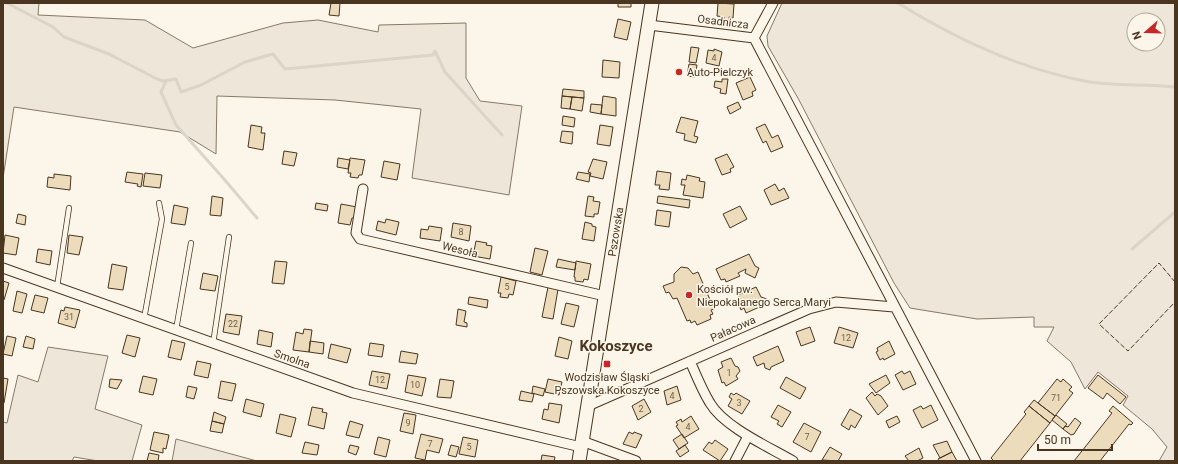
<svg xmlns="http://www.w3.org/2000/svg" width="1178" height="464" viewBox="0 0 1178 464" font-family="Roboto,sans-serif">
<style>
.green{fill:#ede6d9;stroke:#887966;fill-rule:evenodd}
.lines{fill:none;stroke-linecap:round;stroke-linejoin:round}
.stream{stroke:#dcd4c6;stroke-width:3}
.building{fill:#ecdcbc;stroke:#4a3520}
.lane-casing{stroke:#4a3520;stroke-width:6}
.street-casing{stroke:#4a3520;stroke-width:11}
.secondary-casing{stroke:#4a3520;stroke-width:15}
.lane{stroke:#fbf6e9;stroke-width:4.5}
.street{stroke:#fbf6e9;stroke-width:9}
.secondary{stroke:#fbf6e9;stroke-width:13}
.fence{stroke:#4a3520;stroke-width:1;stroke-dasharray:5 2;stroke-linecap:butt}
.poi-dot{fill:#c62828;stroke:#fbf6e9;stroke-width:1.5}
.labels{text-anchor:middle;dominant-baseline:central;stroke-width:3;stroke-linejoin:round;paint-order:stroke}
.number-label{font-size:9px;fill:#725f47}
.street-label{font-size:11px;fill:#4a3520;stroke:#fbf6e9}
.poi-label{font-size:11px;fill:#4a3520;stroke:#fbf6e9;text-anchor:start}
.district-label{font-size:15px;font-weight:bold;fill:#4a3520;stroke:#fbf6e9}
</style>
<rect width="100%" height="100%" fill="#fbf6e9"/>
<path class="green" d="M3,3H39L38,15L145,20L193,48L283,23L318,20L378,32L379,25L466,23V78L480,101L522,106L509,195L412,178L421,109L335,100L217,96L216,154L180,132L14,107L3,178Z
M782,3H1175V461H1159L1167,447L1152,429L1123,405L1128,396L1098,372L1085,389L1071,362L1047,341L1054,327H1034V317L977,319L910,308L894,283L799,100L768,46L767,36ZM1134,20H1158V44H1134Z
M48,347L108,356L95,409L142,425L132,461H98L74,457L72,461H3V422L7,423L18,375L38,382Z
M176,439L257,461H172Z"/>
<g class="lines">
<path class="stream" d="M7,3L53,27L64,37L109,54L157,79L163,81L176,79L181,92L201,85L245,62L273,54L285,69L433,55L435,51L445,72L502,135
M898,3C956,39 1022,70 1090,82C1117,86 1147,84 1175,87
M166,81L161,92L176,125L224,179L257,218
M1132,249L1175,212"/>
</g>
<path class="building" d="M331,3H340L339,16L329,15Z
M618,3H631V7H618Z
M718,3L734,4L733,18L729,17V20H724V17L717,16Z
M618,19L631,22L627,40L614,37Z
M691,47L699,48L696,63L689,62Z
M714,49L722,52L719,66L706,63L708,50L714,51Z
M603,60L620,62L619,78L602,77Z
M689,64L697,65L695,77L687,76Z
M750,77L756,90L752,92L753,96L743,100L736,83Z
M722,79H728L726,94L720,93L721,89L714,87L715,81L722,82Z
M563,89L584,91V98L562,96Z
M562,96L572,97L570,109L561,108Z
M603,96L616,98V116L601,114Z
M572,97L584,98L582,111L570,109Z
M738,102L741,108L730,114L727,107Z
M591,104L602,105L601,114L590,112Z
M563,116L575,118L574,127L562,125Z
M681,117L698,121L694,136L698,137L696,143L684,140L685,134L676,132Z
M765,124L772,138L778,135L783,147L771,152L766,141L763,143L756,128Z
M251,125L262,127L261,133H265L263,150L248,147Z
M600,125L613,127L610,146L597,144Z
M562,131L573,132L572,144L560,142Z
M284,151L297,153L294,166L282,164Z
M727,154L734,167L730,169L731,172L722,175L715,159Z
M338,158L350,160L348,169L337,167Z
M350,158L365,160L362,175H359L358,178L350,177L351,173H348Z
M593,159L607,162L603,179L590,176L591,173L588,172Z
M384,161L400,164L397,180L381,177Z
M657,171L671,173L669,190L659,189L660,185H655Z
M127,172L143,174L141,187L137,186L138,184L125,182Z
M578,172L590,174L589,182L576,179Z
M145,173L162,175L160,188L143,186Z
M54,174L71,176L70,190L47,187L48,177L54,178Z
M687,175L700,178L699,181L705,182L703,198L683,195L685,185H681L682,179L686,180Z
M775,184L779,191L784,188L789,198L771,205L764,190Z
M212,196L223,198L221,216L210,215Z
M588,196L594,197L593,201L600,202L598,214H594V217L585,216Z
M658,196L690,200L689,208L657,203Z
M316,203L328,205L327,211L315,209Z
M341,204L357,207L355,218H352L350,225L338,223Z
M174,205L188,208L185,225L171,223Z
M740,206L747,219L730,228L723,214Z
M657,210L671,212L669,227L655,225Z
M18,214L26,216L25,225L16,223Z
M386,219L399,222L396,235L376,230L378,221L385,223Z
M585,222L592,224V226L596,227L594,241L582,239Z
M453,223L471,226L469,241L451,237Z
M429,226L442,228L440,241L420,238L421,229L428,230Z
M5,235L19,238L16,255L3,253Z
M69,235L83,237L79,255L67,253Z
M476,241L487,243L486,245L492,246L490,259L473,256Z
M535,248L548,251L542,275L530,272Z
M38,249L52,251L50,265L36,262Z
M749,254L755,266L759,268L755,278L745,273L746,269L738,273L740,276L726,282L725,279L721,280L716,269Z
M558,259L576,263L575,270L556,267Z
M275,261L287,262L284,284L272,283Z
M576,261L591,264L588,280L584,279L583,282L575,281V277H574Z
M112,264L127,267L123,290L108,288Z
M681,267L688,268L693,274L698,272L714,309L711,310L713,314L710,315L711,319L697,325L695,321L691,323L690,320L687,321L677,298L673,299L669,292L666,293L663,286L674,282V274Z
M203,273L218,276L215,291L200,289Z
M501,277L516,281L513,295L509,294L508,298L500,297L501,293H498Z
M3,281L9,283L4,300H3Z
M548,287L558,289L553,319L542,317Z
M756,287L761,297L767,299L764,305L746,313L744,308L741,310L738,303L741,301L738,295Z
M17,291L27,294L22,313L13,311Z
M35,295L48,298L44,313L31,310Z
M469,297L488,300L487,308L468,304Z
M566,303L579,306L574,327L561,324Z
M65,307L80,310L75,328L58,323L61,310L64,311Z
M458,309L466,311L464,322L467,323V327L456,325Z
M226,314L242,316L239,335L223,332Z
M810,327L815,341L801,346L796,332Z
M839,327L858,333L853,348L834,343Z
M304,329L312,330L309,352L293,350L296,332L303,334Z
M259,330L273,333L271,347L257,344Z
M127,335L140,338L135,357L122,353Z
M7,336L16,338L12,356L3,354Z
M26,336L35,339L33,349L23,347Z
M559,337L572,341L568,359L555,356Z
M172,340L185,343L181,360L168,357Z
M310,341L324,343L323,354L309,352Z
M889,341L895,354L884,360L883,358L880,360L876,352L878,351L877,348Z
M370,343L384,345L382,357L368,355Z
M331,344L351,349L347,363L328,358Z
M778,346L784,361L771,367L770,370L765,368L764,363L757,366L753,357Z
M401,351L418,354L416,364L399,362Z
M731,358L735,366L738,367L740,371L736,376L738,379L726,386L724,382L722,383L718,370L723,367L721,362Z
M197,361L211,364L208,378L194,375Z
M372,371L390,374L387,389L369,385Z
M902,371L904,374L910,371L916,384L903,390L895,375Z
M408,375L426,378L422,396L405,392Z
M886,375L890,383L876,393L869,384Z
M1098,375L1126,397L1120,404L1107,393L1103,399L1088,388Z
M143,376L157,379L153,395L139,392Z
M786,377L806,388L800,399L780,388Z
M3,378L8,379L4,403L3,402Z
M110,379L122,380L117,389L109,387Z
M440,379L454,381L451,398L437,397Z
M548,379L562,382L559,395L545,392Z
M1057,379L1061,382L1063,379L1072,387L1069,390L1073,393L1055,416L1038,403Z
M221,381L236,384L232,401L218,398Z
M188,386L197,388L194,399L186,397Z
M533,386L545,389L543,396L532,393Z
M677,386L681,400L667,405L664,391Z
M521,391L534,394L532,402L519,400Z
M872,392L875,396L877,394L881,396L888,406L878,415L866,398Z
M731,393L734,395L736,393L750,401L742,414L728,406L732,399L729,397Z
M246,399L264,404L261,417L243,412Z
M644,399L651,412L638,420L632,406Z
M1034,400L1055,416L1050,423L1029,406Z
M549,403L562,405L559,423L542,419L544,409L548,410Z
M778,405L791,412L782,427L777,424L779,421L771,417Z
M931,405L938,420L922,428L913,410L921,406L923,409Z
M1029,406L1050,423L1020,461H994L991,458L1026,414L1024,412Z
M1113,406L1133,423L1131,425L1129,424L1100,461H1074L1112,413L1109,411Z
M312,407L323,409L322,412L327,413L324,429L308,425Z
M850,409L862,416L855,428L851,425L849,430L841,425Z
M214,412L226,417L224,424L212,421Z
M404,413L416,415L413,434L400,431Z
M280,414L296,418L291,437L276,433Z
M1056,415L1067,424L1063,429L1052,420Z
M691,416L699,429L684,438L676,426L678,425L676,422L681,419L682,422Z
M897,416L900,422L889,428L886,421Z
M1075,418L1081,423L1074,434L1071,435L1063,429L1065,426L1068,427Z
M212,421L224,424L222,433L210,431Z
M350,421L363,425L359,438L346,435Z
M804,423L821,432L811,452L793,442Z
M154,432L169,435L166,449L163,448V453L150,450Z
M629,432L633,434L634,432L642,435L636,448L623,444Z
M421,434L443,439L439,453L427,450L425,460L415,458Z
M682,434L688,443L679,449L673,440Z
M378,437L390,440L386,457L374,454Z
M463,437L478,440L475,457L459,454Z
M715,440L728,449L720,461L703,450L709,442L712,444Z
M947,441L952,452L940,458L933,445Z
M305,442L319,445L317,455L302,453Z
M350,445L359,447L356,455L348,452Z
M451,445L459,447L456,457L448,455Z
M685,445L689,451L680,457L676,451Z
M830,447L842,454L838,461L822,460Z
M919,448L923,458L917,461H909L905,456Z
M952,452L957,461H939L938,459Z
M149,453L159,455L158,461H147Z
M542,455L555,457L554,461H541Z"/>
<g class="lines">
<defs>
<path id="lane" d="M57,287L69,208
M144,319L162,219L159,203
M176,330L191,243
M213,344L229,237"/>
<path id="street" d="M649,25L754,38
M754,38L976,461
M754,38L773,3
M363,189L356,233L360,239L605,296
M3,268L353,393L581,447
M690,361C696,375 702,390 710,403C724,427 769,447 793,461
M588,406L809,309L836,302L894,307
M582,441L636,461
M735,461L748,436"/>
<g id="secondary">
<path id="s1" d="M579,461L652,3"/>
</g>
</defs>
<use href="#lane" class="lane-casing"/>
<use href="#street" class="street-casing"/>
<use href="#secondary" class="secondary-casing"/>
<use href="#lane" class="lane"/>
<use href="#street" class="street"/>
<use href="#secondary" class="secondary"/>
<path class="fence" d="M1175,282L1159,263L1099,324L1128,351L1175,302"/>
</g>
<g class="poi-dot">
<circle cx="679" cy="72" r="4"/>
<circle cx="689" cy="295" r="4"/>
<rect x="603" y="360" width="8" height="8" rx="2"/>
</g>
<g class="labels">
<g class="number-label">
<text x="714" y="58">4</text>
<text x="461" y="232">8</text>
<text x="507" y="287">5</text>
<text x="69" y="317">31</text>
<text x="233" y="324">22</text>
<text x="846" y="338">12</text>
<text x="729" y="373">1</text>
<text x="380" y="380">12</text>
<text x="415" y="385">10</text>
<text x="672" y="396">4</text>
<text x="1056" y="398">71</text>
<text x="739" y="403">3</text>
<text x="641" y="409">2</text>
<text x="408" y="423">9</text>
<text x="688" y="427">4</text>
<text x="807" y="437">7</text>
<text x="430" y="444">7</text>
<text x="469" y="447">5</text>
</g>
<g class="street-label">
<text transform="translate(723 22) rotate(7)">Osadnicza</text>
<text stroke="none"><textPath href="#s1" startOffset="232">Pszowska</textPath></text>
<text transform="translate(460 250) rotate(14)">Wesoła</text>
<text transform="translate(733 329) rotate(-24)">Pałacowa</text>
<text transform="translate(292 359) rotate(19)">Smolna</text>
</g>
<g class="poi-label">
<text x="687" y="72">Auto-Pielczyk</text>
<text x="697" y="289">Kościół pw.<tspan x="697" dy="13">Niepokalanego Serca Maryi</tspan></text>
<text x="607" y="377" text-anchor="middle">Wodzisław Śląski<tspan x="607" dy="13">Pszowska Kokoszyce</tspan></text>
</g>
<g class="district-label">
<text x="616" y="346">Kokoszyce</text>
</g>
</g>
<rect width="1178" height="464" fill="none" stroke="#4a3520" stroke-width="8"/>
<g transform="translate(1146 32) rotate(250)"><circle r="19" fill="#fbf6e9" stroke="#b4a999"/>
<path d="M0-3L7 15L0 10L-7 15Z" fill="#c62828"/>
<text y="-6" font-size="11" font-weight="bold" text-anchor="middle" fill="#4a3520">N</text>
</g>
<path d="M1038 444v6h74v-6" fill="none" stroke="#4a3520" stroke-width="2"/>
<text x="1044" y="444" font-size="12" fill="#4a3520" stroke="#fbf6e9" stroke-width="3" paint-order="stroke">50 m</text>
</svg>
